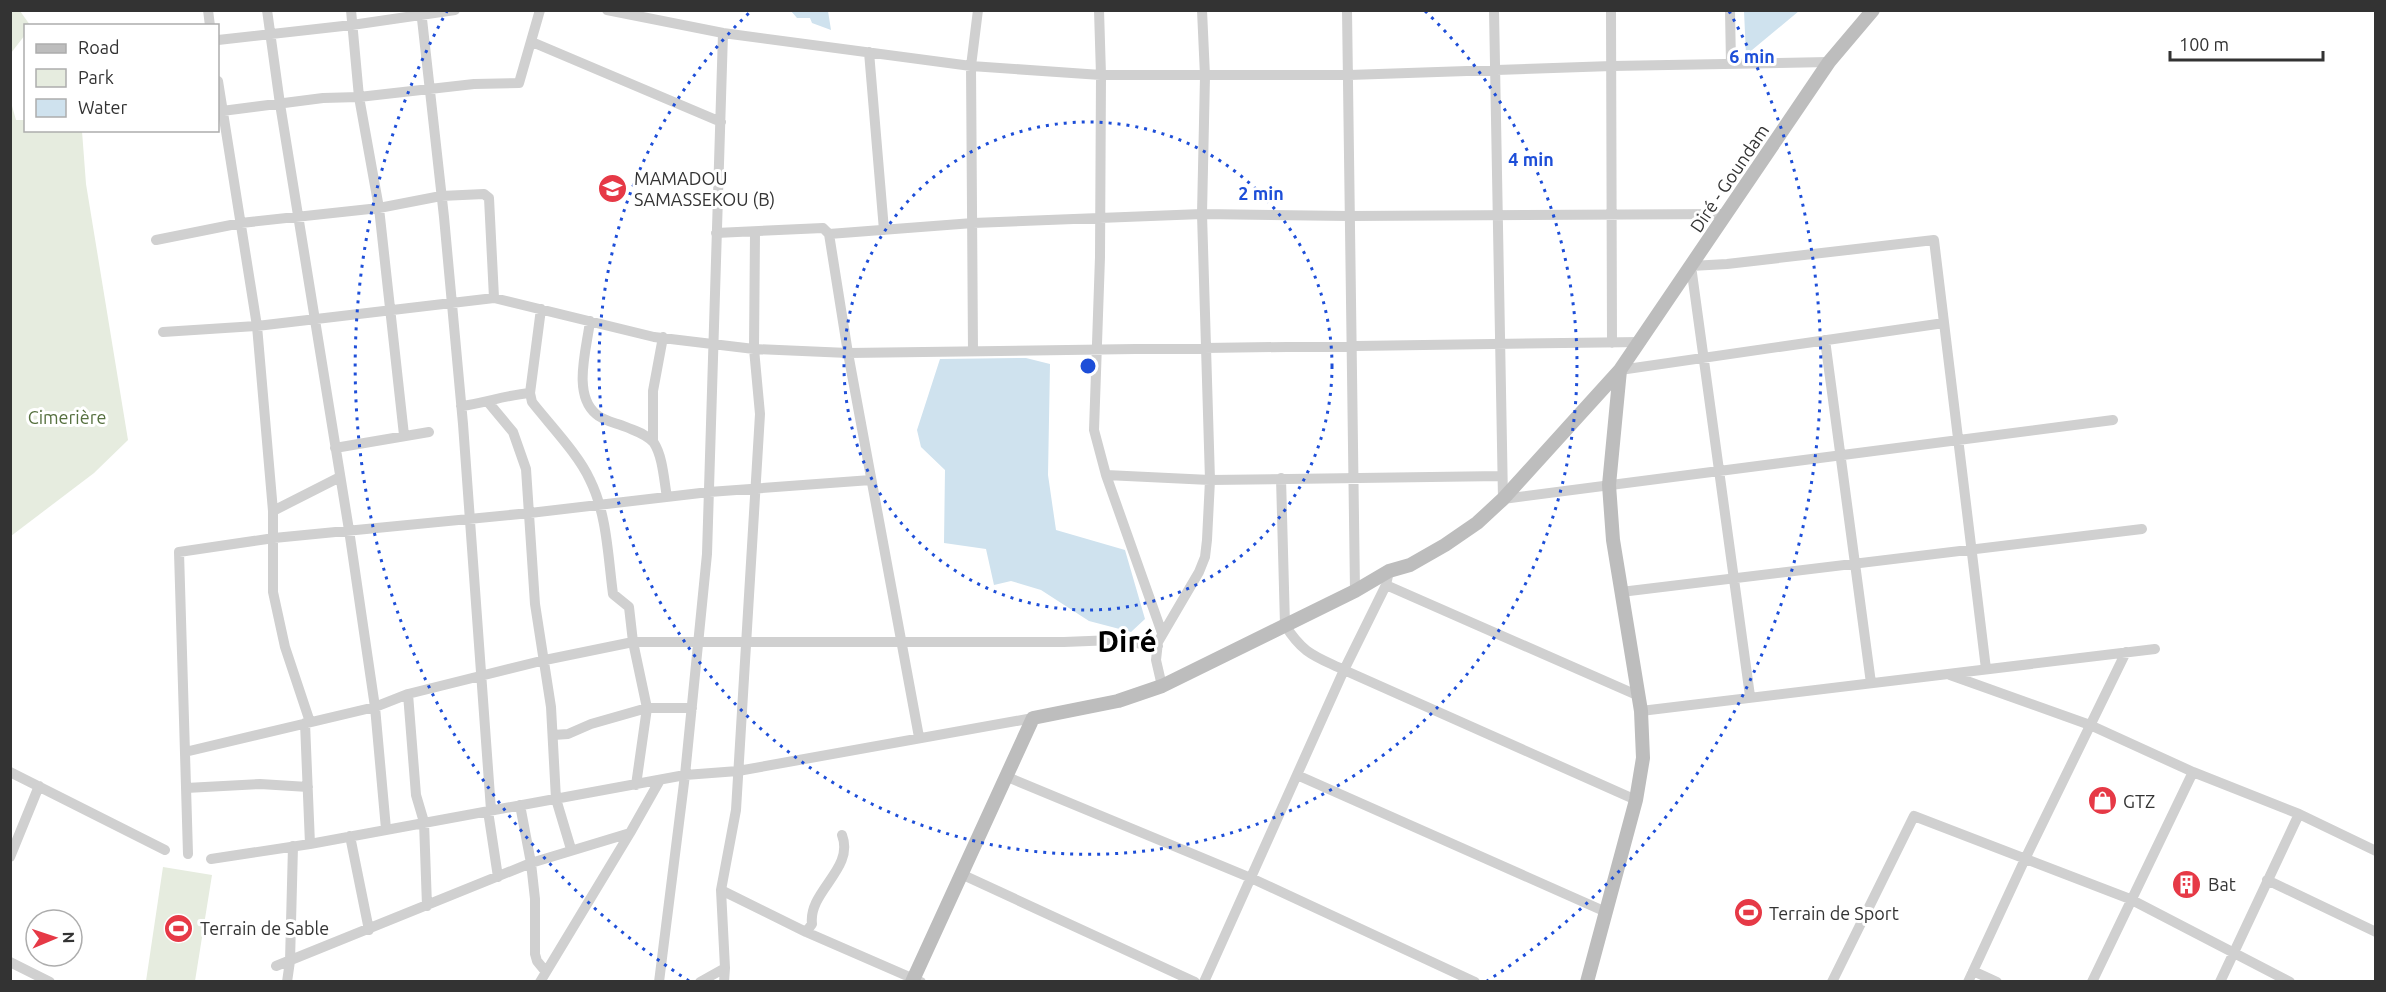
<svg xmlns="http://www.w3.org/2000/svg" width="2386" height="992" viewBox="0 0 2386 992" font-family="Ubuntu,sans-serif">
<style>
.green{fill:#e6ecdf}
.water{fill:#cfe2ee}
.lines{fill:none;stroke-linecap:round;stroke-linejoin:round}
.street{stroke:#d0d0d0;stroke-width:10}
.secondary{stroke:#bdbdbd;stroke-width:14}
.ring{fill:none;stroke:#1d4ed8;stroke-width:3;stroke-dasharray:3 6}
.labels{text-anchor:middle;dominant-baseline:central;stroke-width:6;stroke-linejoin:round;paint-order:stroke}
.poi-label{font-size:18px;fill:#333;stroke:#fff;text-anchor:start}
.street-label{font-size:18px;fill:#333;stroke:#fff}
.park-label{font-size:18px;fill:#56703f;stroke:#fff}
.town-label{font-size:30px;font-weight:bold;fill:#000;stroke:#fff}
.centre{fill:#1d4ed8;stroke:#fff;stroke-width:3}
.ring-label{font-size:18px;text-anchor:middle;font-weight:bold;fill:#1d4ed8;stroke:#fff;stroke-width:6;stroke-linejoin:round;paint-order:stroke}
</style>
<rect width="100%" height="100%" fill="#fff"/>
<path class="green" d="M11,10L20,11L30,25L26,26L25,35L11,53Z
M10,99L16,120H25L26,130L82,131L86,184L128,440L94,473L11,536Z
M163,867L212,875L195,981H146Z"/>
<path class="water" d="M791,11H828L831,30L812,23L810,18H797Z
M1744,11V10L1799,11L1746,55Z
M1026,358L1050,364L1048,475L1056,530L1125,550L1145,619L1131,632L1089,621L1041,590L1011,581L994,585L986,549L944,543L945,470L921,447L917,430L940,359Z"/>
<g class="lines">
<path class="street" d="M208,10L210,26
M267,10L280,104L349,530L375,707L386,829
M351,10L359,97L379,208L404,435
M421,10L444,217L463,424L491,810
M607,10L723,33L971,66L1101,75H1349L1612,66L1829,62
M1099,10L1101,75L1100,257L1094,430L1106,475L1162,633
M1347,10L1355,591
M1494,10L1503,499L2113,420
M1611,10L1612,343
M1730,10L1731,64
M218,40L352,25L455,10
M532,42L721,122
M869,52L884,230
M218,81L257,326L273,511V592L285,647L310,722
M222,111L323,98L359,97L474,84L519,83L540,10
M716,233L823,228L829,234L848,353L919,737
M829,234L973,223L1202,214L1349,216L1727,214
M156,240L241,223L379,208L441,196L484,194L489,198L494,298
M541,309L530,393L532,402C550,425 579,455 590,480C607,514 608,557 613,594L629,607L633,642L647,708L636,785
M590,321C587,348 572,394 596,414C603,421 617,423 626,427C635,431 647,434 654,443C663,457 664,481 667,497
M163,332L257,326L494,298L654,337L754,349L848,353L1641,342
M1825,340L1871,683
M973,351L971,66L978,10
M1620,370L1944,323
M488,402L513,432L526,469L535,604L551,707L556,799L571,849
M461,406C485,403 506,395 530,393
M653,442V391L663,337
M335,448L429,432
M1106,475L1210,480L1502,476
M1281,478L1285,625C1303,654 1315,656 1344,670L1636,800
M273,511L340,477
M1386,585L1639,696
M1621,592L2142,529
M1950,675L2090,725L2193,772L2299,814L2376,851
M1162,686L1156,660L1158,642L1199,572L1205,557L1207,540L1210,480L1202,214L1205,76L1202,10
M408,694L416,795L424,822L427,906
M1750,696L1691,266L1727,264L1934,240L1986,669
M1641,711L2155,649
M305,723L310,844
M553,735L568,734L591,724L647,708H692
M185,752L375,707L408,694L545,660L633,642H1064L1114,640L1158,646
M10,772L165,850
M1297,775L1606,912
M1005,776L1251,878L1475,982
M186,788L260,784L308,787
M520,805L531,863L535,899V954L537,961L546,972
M488,811L498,877
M350,836L369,930
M188,854L179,552L274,538L530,513L709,492L871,480
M10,857L39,786
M211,859L310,844L685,775L738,771L1033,718
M961,874L1195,982
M2267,880L2376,932
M721,890L806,932L921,982
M806,932L812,924C808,891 855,869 842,835
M10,962L50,982
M276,966L531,863L630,833
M1973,971L1997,982
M287,982L290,961L293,846
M540,982L630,833L660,780
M659,982L685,775L707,554L723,33
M700,982L725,968
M724,982L725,968L721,890L736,810L760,414L754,349L755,233
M1204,982L1344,670L1386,585L1389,571
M1832,982L1914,816L2130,899L2290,982
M1968,982L2025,859L2126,652
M2092,982L2193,772
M2220,982L2299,814"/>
<path class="secondary" d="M912,982L1033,718L1118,701L1162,686L1355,591L1389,571L1410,565L1445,545L1477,523L1503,499L1620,370L1829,62L1873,10
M1587,982L1636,800L1643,758L1641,711L1613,540L1609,485L1620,370"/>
</g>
<g class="ring">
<circle cx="1088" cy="366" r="244"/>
<path d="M1425 11A489 489 0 1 1 751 11"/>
<path d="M689 981A733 733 0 0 1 447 11M1729 11A733 733 0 0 1 1487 981"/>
</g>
<defs>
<symbol id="school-disc" viewBox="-11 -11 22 22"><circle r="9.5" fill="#e63946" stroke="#fff"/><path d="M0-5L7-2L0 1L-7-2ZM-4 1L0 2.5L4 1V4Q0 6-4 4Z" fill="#fff"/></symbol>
<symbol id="shop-disc" viewBox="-11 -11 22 22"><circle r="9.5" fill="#e63946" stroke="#fff"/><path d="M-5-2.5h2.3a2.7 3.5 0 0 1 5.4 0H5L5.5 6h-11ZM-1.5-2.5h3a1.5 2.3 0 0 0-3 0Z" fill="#fff"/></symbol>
<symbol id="building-disc" viewBox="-11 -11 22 22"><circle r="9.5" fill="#e63946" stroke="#fff"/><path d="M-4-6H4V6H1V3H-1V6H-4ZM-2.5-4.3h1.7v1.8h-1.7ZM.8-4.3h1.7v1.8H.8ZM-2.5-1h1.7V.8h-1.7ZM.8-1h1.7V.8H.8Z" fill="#fff"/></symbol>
<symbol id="stadium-disc" viewBox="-11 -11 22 22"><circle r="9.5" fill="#e63946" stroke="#fff"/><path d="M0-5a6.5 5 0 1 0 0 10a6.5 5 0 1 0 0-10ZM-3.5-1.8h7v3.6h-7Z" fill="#fff"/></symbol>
</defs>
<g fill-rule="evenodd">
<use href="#school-disc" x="596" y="172" width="33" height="33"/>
<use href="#shop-disc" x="2086" y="784" width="33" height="33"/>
<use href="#building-disc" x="2170" y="868" width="33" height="33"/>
<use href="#stadium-disc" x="1732" y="896" width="33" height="33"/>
<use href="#stadium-disc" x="162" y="912" width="33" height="33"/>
</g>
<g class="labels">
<g class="poi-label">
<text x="634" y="178">MAMADOU<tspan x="634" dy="21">SAMASSEKOU (B)</tspan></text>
<text x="2123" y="801">GTZ</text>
<text x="2208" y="884">Bat</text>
<text x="1769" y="913">Terrain de Sport</text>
<text x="200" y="928">Terrain de Sable</text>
</g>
<g class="street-label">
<text transform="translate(1729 178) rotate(-56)">Diré - Goundam</text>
</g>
<g class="park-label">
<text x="67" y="417">Cimerière</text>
</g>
<g class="town-label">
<text x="1127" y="641">Diré</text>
</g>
</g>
<circle cx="1088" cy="366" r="9" class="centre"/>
<g class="ring-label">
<text x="1752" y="63">6 min</text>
<text x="1531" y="166">4 min</text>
<text x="1261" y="200">2 min</text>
</g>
<rect width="2386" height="992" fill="none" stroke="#333333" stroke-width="24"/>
<rect x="24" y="24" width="195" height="108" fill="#ffffff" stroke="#adadad" stroke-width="1.5"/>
<rect x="36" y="44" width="30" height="9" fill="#bdbdbd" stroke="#adadad" stroke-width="1.5"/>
<text x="78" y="54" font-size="18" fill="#333333">Road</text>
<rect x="36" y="69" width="30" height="18" fill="#e6ecdf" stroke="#adadad" stroke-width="1.5"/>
<text x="78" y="84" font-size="18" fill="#333333">Park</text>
<rect x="36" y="99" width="30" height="18" fill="#cfe2ee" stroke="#adadad" stroke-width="1.5"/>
<text x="78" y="114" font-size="18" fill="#333333">Water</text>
<g transform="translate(54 938) rotate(88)"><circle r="28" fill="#ffffff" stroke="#adadad" stroke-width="1.5"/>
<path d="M0-4.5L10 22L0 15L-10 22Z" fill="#e63946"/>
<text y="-9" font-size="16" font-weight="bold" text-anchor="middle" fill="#333333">N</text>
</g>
<path d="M2170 51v9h153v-9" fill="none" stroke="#333333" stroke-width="3"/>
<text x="2179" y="51" font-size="18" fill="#333333" stroke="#ffffff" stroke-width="4.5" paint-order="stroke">100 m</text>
</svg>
